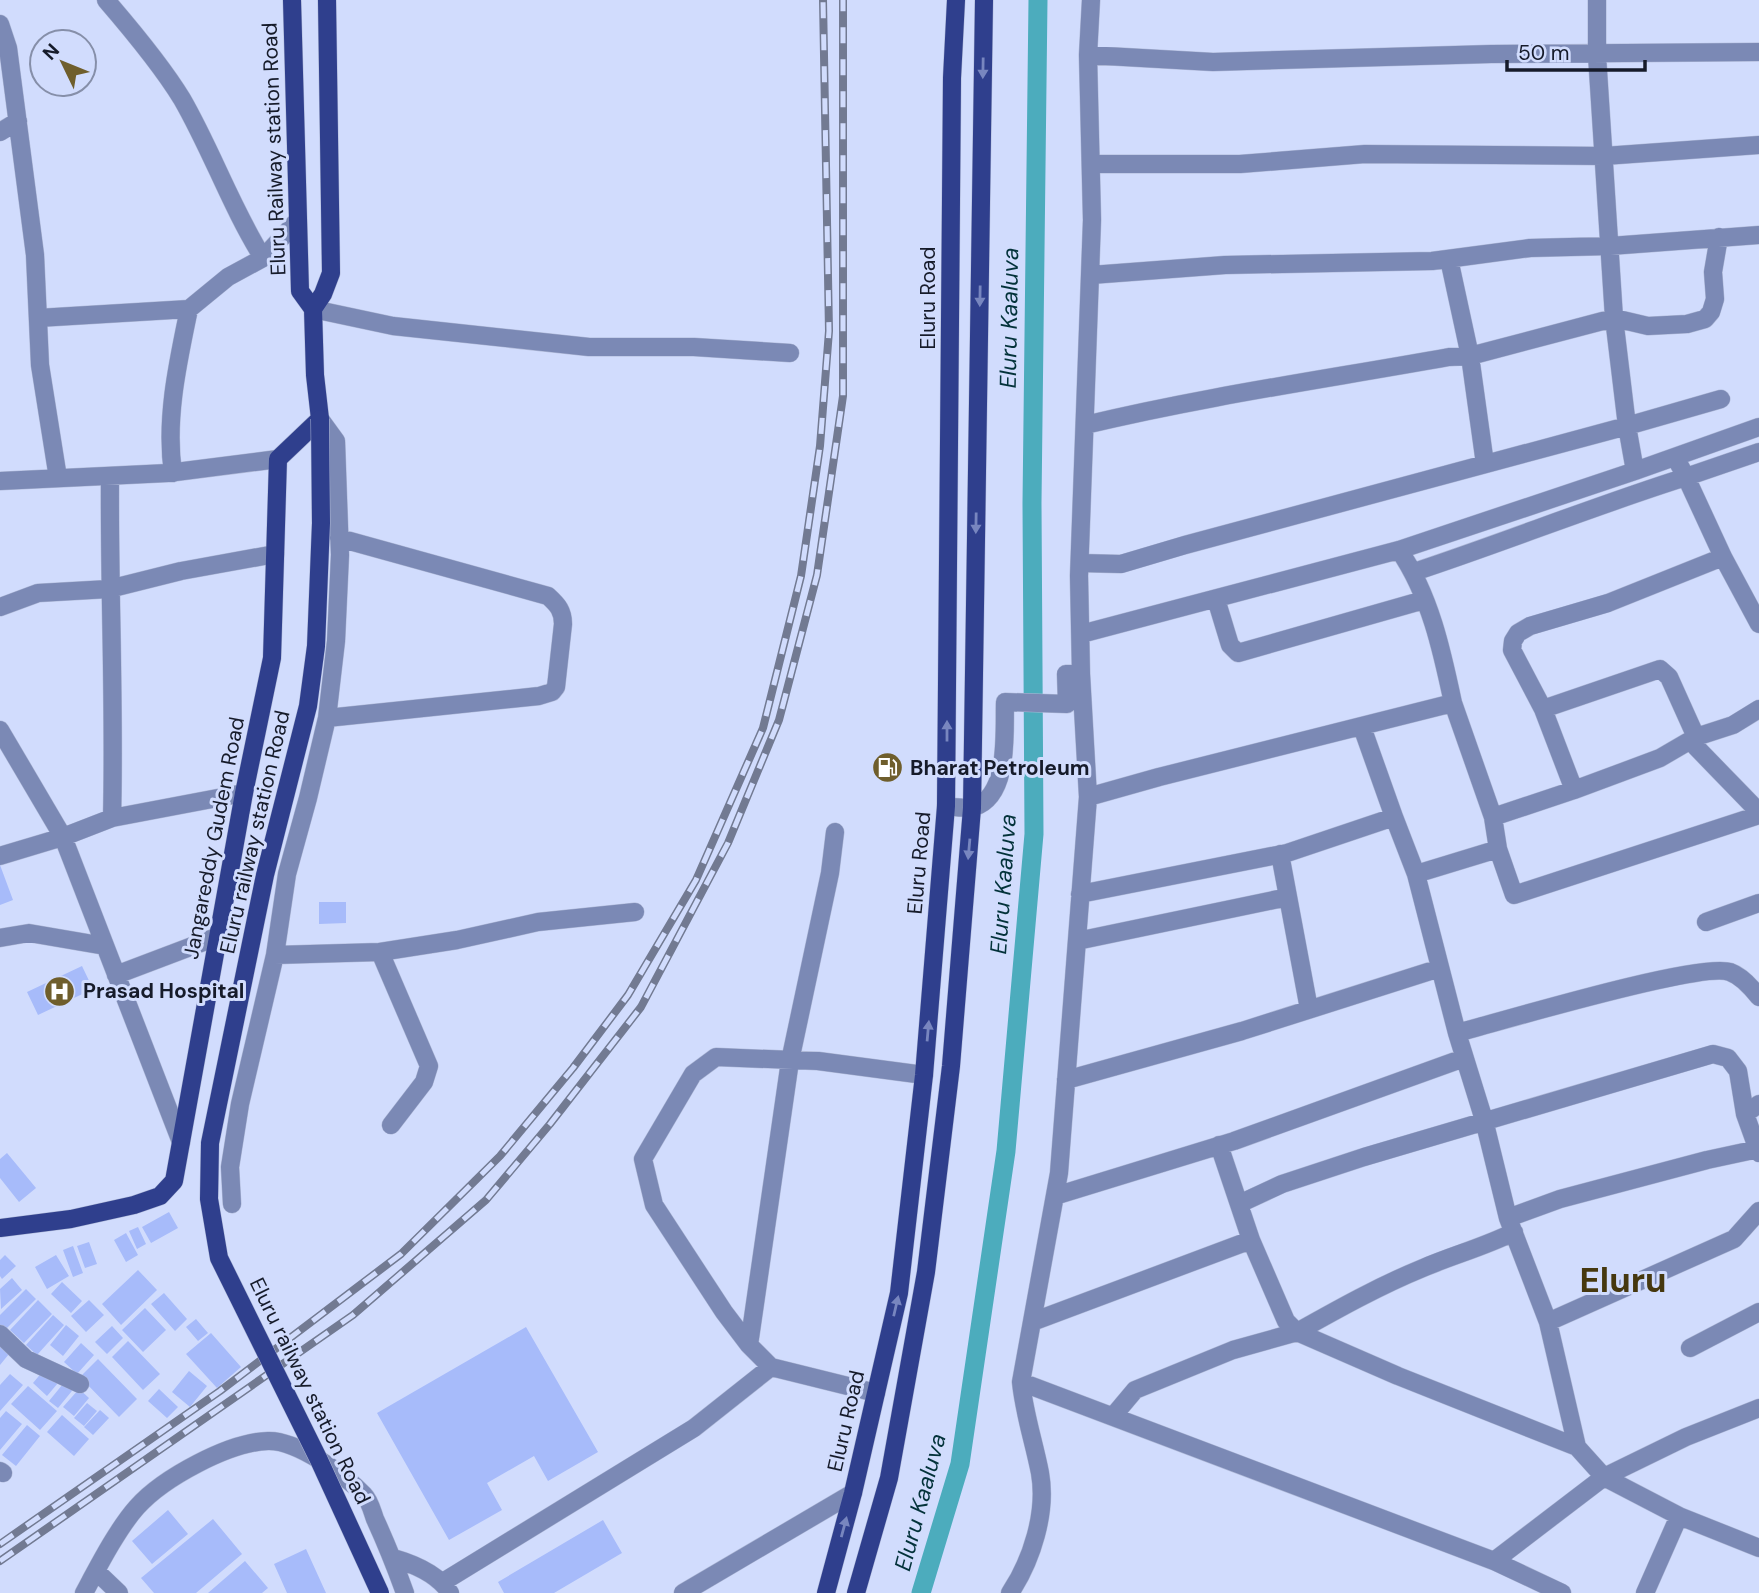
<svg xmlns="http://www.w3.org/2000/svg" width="1759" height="1593" viewBox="0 0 1759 1593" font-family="'DM Sans',sans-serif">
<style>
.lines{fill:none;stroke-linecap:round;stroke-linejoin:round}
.canal{stroke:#4cacbd;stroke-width:19}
.building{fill:#a7bbfa}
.minor-casing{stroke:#afb9d7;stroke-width:19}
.major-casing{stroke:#afb9d7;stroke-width:19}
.minor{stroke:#7b89b5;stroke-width:18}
.major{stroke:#2f3f8d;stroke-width:18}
.rail-casing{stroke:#727a92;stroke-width:8}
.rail{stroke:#d1dcfd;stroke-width:5;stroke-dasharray:16;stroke-linecap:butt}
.major-bridge-casing{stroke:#afb9d7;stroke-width:19;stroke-linecap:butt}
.major-bridge{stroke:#2f3f8d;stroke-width:18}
.oneway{fill:#7886bf}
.labels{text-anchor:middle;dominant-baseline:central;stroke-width:6;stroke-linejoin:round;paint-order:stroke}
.street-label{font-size:21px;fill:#161b2a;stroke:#d1dcfd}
.poi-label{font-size:21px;font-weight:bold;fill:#161b2a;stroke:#d1dcfd;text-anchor:start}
.water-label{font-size:23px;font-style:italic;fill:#03323a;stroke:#d1dcfd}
.town-label{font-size:35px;font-weight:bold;fill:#46380f;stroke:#d1dcfd}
</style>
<rect width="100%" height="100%" fill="#d1dcfd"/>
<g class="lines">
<path class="canal" d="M921,1593L960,1464L1006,1151L1034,834L1032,503L1038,0"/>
</g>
<path class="building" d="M0,865L13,900L0,905Z
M319,902H346V923L319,924Z
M82,966L93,989L38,1015L27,992Z
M7,1153L36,1188L19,1202L0,1178V1159Z
M169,1212L178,1228L151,1243L142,1227Z
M138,1227L146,1244L137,1249L129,1231Z
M126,1233L138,1255L126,1262L114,1240Z
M89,1242L97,1264L85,1268L77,1246Z
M73,1246L83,1273L73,1277L63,1250Z
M5,1255L16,1266L2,1279L0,1276V1260Z
M56,1255L69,1276L47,1289L35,1267Z
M138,1270L157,1290L121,1325L102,1304Z
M12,1278L22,1290L1,1309L0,1289Z
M62,1282L82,1301L71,1313L51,1294Z
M26,1289L36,1299L4,1331L0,1326V1315Z
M164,1293L187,1319L175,1331L151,1304Z
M38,1300L52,1314L24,1343L10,1330Z
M89,1300L104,1315L86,1332L71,1316Z
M145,1308L166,1330L143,1352L122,1330Z
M53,1315L64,1325L37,1355L26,1345Z
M196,1319L208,1333L198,1341L186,1327Z
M66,1325L79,1336L63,1356L50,1345Z
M112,1326L123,1338L107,1354L95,1342Z
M526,1327L598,1452L548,1481L534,1456L487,1483L502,1510L449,1540L377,1413Z
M211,1333L241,1367L217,1388L186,1354Z
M128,1341L160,1374L143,1390L112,1357Z
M81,1343L94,1355L77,1374L64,1362Z
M0,1346L9,1354L0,1365Z
M98,1359L137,1399L119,1417L80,1377Z
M43,1371L58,1383L47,1396L33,1383Z
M189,1371L207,1386L190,1407L172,1392Z
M10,1374L23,1385L0,1411V1385Z
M67,1379L76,1386L58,1408L49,1401Z
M28,1386L57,1411L40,1430L11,1404Z
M79,1389L89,1398L74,1416L63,1407Z
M159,1389L178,1407L167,1418L148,1401Z
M87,1403L97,1411L84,1426L74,1418Z
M100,1410L109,1418L93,1435L84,1427Z
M6,1411L22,1424L0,1450V1418Z
M62,1415L89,1439L74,1456L47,1432Z
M27,1425L40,1436L16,1466L2,1455Z
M168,1510L188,1534L152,1564L132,1541Z
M213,1519L242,1554L196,1593H154L141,1578Z
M603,1520L622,1553L554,1593H504L498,1582Z
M306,1549L326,1593H287L274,1564Z
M245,1561L268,1588L262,1593H208Z"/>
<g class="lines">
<defs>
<path id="minor" d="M106,0C131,29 162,66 182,99C212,151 231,207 263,258
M1597,0V55L1614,318L1627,426L1635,471
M0,24L8,48L35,255L40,365L58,478
M1088,55L1213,62L1491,54L1759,52
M0,132L18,121
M1092,164H1240L1365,154L1604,156L1759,145
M1091,275L1225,265L1432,261L1530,248L1610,246L1759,235
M313,309L393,326L589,347H694L790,353
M38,318L189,309
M1085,425C1206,396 1327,379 1449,357L1470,356L1449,259
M1759,452L1686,477L1723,557L1759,624
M1485,464L1470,356L1614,318L1648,326L1687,324L1705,319L1711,312L1715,299L1713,272L1719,237
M173,473C165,419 178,362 189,309L228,277L263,258L297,221
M110,476C109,590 115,704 112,818
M0,481L168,473L278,459
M1080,563L1121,564L1185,545L1627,426L1721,399
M1414,572C1505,542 1594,506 1686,477L1675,457
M1216,599L1230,645L1238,653L1424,600
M0,607L38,593L109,589L181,571L275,554
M1081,634L1399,550L1635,471L1759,427
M1453,703L1493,817
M1543,709L1660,669L1669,677L1696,737V747L1759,812
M327,718L539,696L552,692L556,687L563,624C563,611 558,605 548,596L339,538
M1362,727L1394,817
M0,730L63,837L112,818L244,793
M1574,790L1543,709L1512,650L1513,641L1518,633L1530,626L1608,603L1723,557
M1088,797L1159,777L1453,703C1442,651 1430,595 1399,550
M946,806C955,807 966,809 974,807C1010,796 1004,732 1005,702L1067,704L1066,674H1081
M835,832L830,873L790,1061L749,1345L771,1367L876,1393
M1498,849L1514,895L1759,815
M1280,854L1309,1009
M0,856L63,837L181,1142
M1416,874L1498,849L1493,817L1574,790L1660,758L1696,737L1733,725L1759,709
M1080,894L1287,853L1394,817L1416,874L1457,1033L1484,1120L1508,1218L1548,1322L1577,1447
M1706,922L1759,903
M0,938L29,933L105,946
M1077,941L1288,897
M380,952L457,940L538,922L635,912
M275,955L380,952L429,1066L424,1082L391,1125
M116,975L219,936
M1457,1033C1499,1022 1701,961 1730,972C1741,976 1752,988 1759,997
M1066,1080L1242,1031L1440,968
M1759,1104L1745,1114L1759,1153
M1219,1145L1251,1240L1286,1321L1297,1332C1338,1309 1379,1286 1423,1268C1453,1255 1484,1247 1514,1232
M1055,1196L1234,1141L1464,1058
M232,1204L230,1167L240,1104L275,955L287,874L308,798L327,718L336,641L340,555L336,441L320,419
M1239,1204L1282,1184L1364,1157L1713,1054L1728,1058L1738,1071L1745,1114
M1508,1218L1560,1199L1707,1160L1758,1149
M1032,1322L1251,1240
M1548,1322L1734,1239L1759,1211
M0,1334L26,1359L80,1384
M749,1345L724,1312L654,1205L643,1159L693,1074L716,1057L818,1061L924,1075
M1690,1348L1759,1312
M1021,1382L1494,1561L1604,1477L1577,1447L1398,1376L1297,1332L1233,1350L1135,1390L1114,1415
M0,1471L3,1473
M1679,1516L1759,1548
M393,1558C414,1564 438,1574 450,1593
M1494,1561L1562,1593
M96,1571L119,1593
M443,1582L694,1428L771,1367
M84,1593C98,1567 118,1528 137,1507C163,1478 229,1442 268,1441C297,1440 345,1475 364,1495C370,1501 372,1511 375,1519C386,1543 396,1568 405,1593
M683,1593L853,1493
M1010,1593C1032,1560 1047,1512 1040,1473C1034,1442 1024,1413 1021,1382L1059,1173L1088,797L1081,674L1079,576L1092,220L1088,55L1091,0
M1645,1593L1679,1516L1604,1477L1686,1437L1759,1408"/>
<path id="major" d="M313,309L323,294L331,273L327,0
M0,1228L71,1219L134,1205L160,1196L174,1181L244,793L272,658L278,459L320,419L315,375L313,309L300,291L292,0
M826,1593L853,1493L899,1293L924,1075L946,806L952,78L956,0
M856,1593L889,1478L926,1272L951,1066L972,808L984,0"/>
</defs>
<use href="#minor" class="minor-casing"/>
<use href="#major" class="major-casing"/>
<use href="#minor" class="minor"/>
<use href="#major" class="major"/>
<defs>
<path id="rail" d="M0,1544L220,1391L401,1254L500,1156L573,1068L628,995L696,880L763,728L801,576L820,446L829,331L823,0
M0,1561L353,1315L486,1200L550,1124L641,1007L728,843L779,720L817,575L843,396V0"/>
</defs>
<use href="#rail" class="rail-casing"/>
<use href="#rail" class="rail"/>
<defs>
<path id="major-bridge" d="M320,419L321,523L316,646L308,706L265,875L210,1143L209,1199L219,1258L319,1460L380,1593"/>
</defs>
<use href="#major-bridge" class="major-bridge-casing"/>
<use href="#major-bridge" class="major-bridge"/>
</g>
<defs><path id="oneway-solid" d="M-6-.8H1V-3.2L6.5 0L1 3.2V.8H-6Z" transform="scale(1.75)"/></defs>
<g class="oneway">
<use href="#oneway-solid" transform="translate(983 68) rotate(91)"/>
<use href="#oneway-solid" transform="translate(980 296) rotate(91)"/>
<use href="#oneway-solid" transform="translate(976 523) rotate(91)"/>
<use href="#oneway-solid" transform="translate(947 731) rotate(-90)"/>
<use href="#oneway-solid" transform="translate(969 849) rotate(95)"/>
<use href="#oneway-solid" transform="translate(928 1031) rotate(-85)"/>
<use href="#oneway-solid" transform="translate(896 1306) rotate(-77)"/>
<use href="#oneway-solid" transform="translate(844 1527) rotate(-75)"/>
</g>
<defs>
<symbol id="fuel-disc" viewBox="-11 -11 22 22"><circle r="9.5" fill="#6f5e2c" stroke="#d1dcfd"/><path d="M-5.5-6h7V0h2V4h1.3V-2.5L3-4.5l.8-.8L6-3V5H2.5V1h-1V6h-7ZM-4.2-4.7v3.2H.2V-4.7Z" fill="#fff"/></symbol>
<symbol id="hospital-disc" viewBox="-11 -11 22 22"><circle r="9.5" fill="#6f5e2c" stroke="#d1dcfd"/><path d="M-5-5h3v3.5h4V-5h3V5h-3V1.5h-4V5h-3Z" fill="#fff"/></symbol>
</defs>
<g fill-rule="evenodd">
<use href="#fuel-disc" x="870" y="750" width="35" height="35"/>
<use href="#hospital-disc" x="42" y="974" width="35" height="35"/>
</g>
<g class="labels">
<g class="street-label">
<text transform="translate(274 149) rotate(-92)">Eluru Railway station Road</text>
<text transform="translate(928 298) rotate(-90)">Eluru Road</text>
<text transform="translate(255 832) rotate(-77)">Eluru railway station Road</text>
<text transform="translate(214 838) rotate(-79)">Jangareddy Gudem Road</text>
<text transform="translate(919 863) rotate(-85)">Eluru Road</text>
<text transform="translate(310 1391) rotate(64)">Eluru railway station Road</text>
<text transform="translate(846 1421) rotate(-77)">Eluru Road</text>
</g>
<g class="poi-label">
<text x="910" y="768">Bharat Petroleum</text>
<text x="83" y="991">Prasad Hospital</text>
</g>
<g class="water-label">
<text transform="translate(1009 318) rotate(-89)">Eluru Kaaluva</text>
<text transform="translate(1003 884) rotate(-86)">Eluru Kaaluva</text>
<text transform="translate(920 1502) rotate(-75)">Eluru Kaaluva</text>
</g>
<g class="town-label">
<text x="1623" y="1280">Eluru</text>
</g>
</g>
<g transform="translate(63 63) rotate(313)"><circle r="33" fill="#d1dcfd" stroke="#868fa9" stroke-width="2"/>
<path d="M0-5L12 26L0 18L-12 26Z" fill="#6f5e2c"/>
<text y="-10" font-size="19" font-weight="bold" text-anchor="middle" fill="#161b2a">N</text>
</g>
<path d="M1507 60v10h138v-10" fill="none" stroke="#161b2a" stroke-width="3.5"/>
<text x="1518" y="60" font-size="21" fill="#161b2a" stroke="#d1dcfd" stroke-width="5" paint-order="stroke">50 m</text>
</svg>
